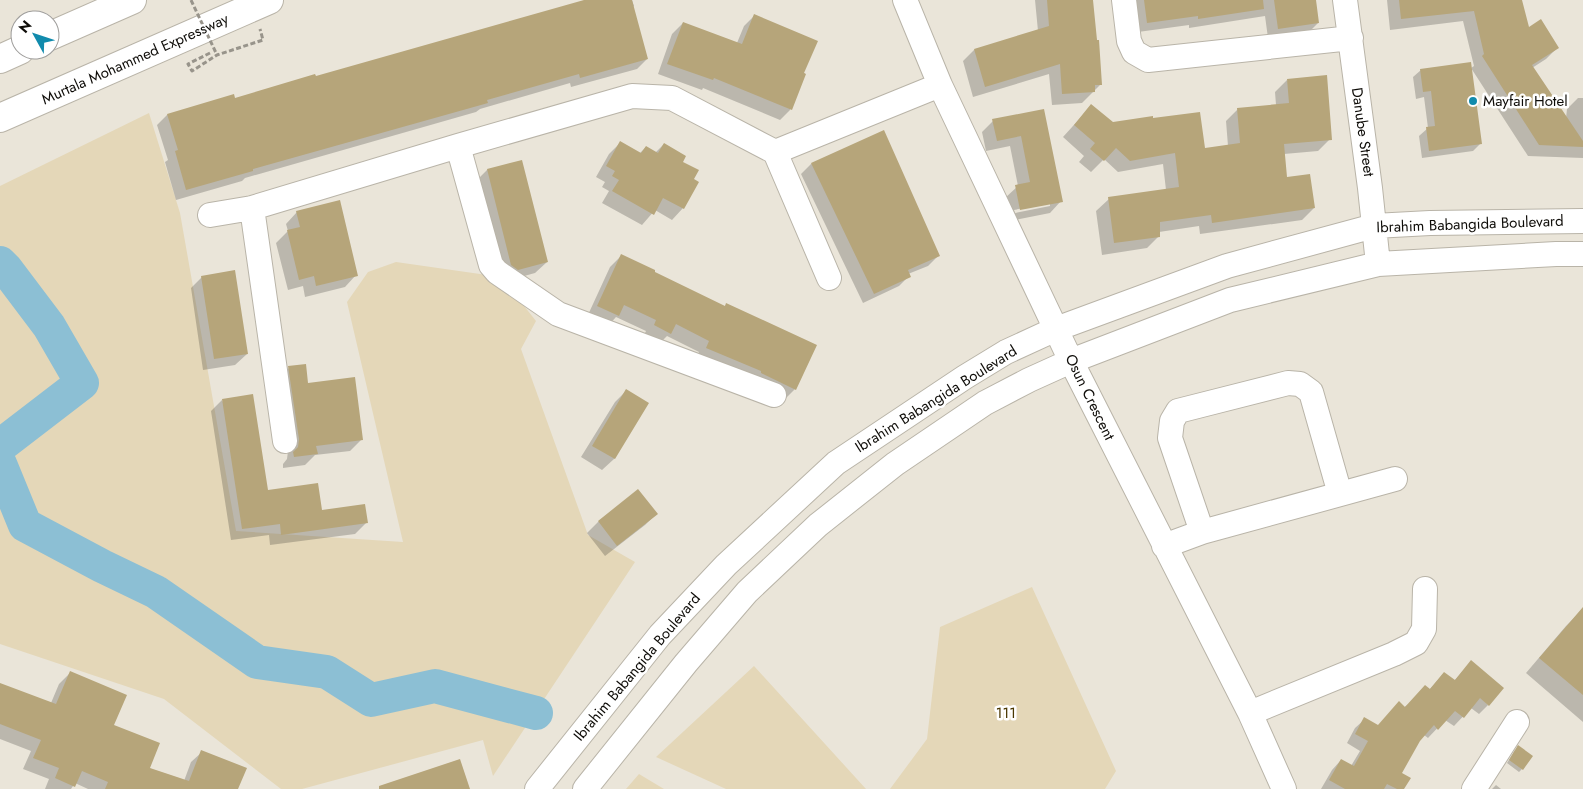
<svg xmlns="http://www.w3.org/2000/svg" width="1583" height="789" viewBox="0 0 1583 789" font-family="Jost,sans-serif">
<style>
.green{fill:#e4d7b8}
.shadow{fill:#0003;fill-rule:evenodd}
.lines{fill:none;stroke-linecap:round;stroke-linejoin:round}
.river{stroke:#8cbfd4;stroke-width:34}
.building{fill:#b6a57a}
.minor-casing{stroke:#b9b4a8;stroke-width:26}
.highway-casing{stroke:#b9b4a8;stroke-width:30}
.path{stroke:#98948b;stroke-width:3;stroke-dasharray:5 2.5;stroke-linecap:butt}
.minor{stroke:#fff;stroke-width:24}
.highway{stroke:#fff;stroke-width:28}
.path-bridge{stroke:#98948b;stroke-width:3;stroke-dasharray:5 2.5;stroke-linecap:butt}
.poi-dot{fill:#118bad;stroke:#fff;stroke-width:2}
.labels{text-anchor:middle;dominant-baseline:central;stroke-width:5;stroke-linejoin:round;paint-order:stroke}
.street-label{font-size:15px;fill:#0e0c08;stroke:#fff}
.poi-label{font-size:15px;fill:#0e0c08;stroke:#fff;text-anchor:start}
.park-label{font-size:15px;fill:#4a3700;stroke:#fff}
</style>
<rect width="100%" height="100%" fill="#eae5d9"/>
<path class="green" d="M149,113L180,213L236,531L403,542L347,302L368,272L396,262L501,277L536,321L521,349L588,535L635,562L493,776L483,740L302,789H281L164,699L0,644V186Z
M1032,587L1116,771L1105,789H890L927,739L940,627Z
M754,666L866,789H726L656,757Z
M639,774L664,789H626Z"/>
<path class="shadow" d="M587,0H632L634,6L633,7L647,59L637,69L571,87L570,83L480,109L476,112L245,178L242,181L176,200L165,162L168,160L157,125L167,115L234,100L315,78Z
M1035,0H1092L1101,84L1082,103L1052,105L1049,74L973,97L963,61L974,50L1038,31Z
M1134,0H1314L1318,23L1308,33L1268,38L1265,16L1189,28V25L1138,32Z
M1387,0H1521L1528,29L1557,48L1546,59L1532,68L1566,118L1567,109L1578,98H1583V158L1528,156L1471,68L1474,66L1463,21L1390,30Z
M754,16L805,74L790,110L780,120L703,88L702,90L658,74L672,34L683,23L737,43L744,26Z
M1421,70L1480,144L1473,151L1422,158L1419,136L1428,128L1424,97L1416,99L1413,77Z
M1287,80L1330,139L1318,151L1284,154L1286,179L1314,208L1302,220L1200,234L1199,226L1159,232V236L1147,248L1102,255L1096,211L1109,199L1166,190L1163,164L1118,172L1104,159L1091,172L1079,162L1084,156L1063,137L1091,106L1112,124L1152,119L1204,150L1228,146L1226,121L1238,109L1276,105L1275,92Z
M1043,110L1061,201L1050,213L1009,221L1005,198L1018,186L1010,146L986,151L982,132L993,121ZM1050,203V206L1015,213L1014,210Z
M884,132L938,256L928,266L908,274L909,276L899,286L863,303L801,174L811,164Z
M620,143L639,154L646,147L655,153L664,144L683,208L672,220L655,210L642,225L602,203L609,191L602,187L605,182L596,177L609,154Z
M521,161L547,262L535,273L506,281L476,181L487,170Z
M297,212L356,275L345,287L305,297L303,286L288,290L276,243L288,231L286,224Z
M621,256L724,307L726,305L795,389L784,400L696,359L699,352L667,336L659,344L643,337L646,331L616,317L607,327L587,317L610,267Z
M202,277L247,354L235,365L203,370L191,288Z
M289,368L361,440L350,451L315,455L305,465L283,468V464L287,459L288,451L278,379Z
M626,391L647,403L614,459L602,470L581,457L615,402Z
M222,400L267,491L321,511L366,523L355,534L270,545L269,535L231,540L211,411Z
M638,491L656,514L645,525L605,556L587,533L598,522Z
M1581,611L1583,613V722L1526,673L1566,626Z
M1462,672L1488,705L1479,714L1471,708L1454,726L1445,720L1428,738L1424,735L1419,740L1401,773L1403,789H1321L1332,770L1341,760L1351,766L1360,751L1347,743L1355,728L1365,719L1377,726L1429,690L1444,673L1454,681Z
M70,673L149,769L184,781L191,762L202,752L237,789H88L75,783L71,789H45L49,779L23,769L31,751L0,739V684L51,703L59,684Z
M1515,750L1522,769L1519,772L1507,763Z
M1496,785L1501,789H1492Z"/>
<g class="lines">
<path class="river" d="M0,263L6,269L49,326L82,383L0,446
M0,464L25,525L102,566L156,592L257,662L327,672L371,700L435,686L536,713"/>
</g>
<path class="building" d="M584,0H632L648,59L580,78L579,74L487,100L488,103L253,169V171L186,190L175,151L178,150L167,114L234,94L235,98L315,74L316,76Z
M1047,0H1093L1097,40H1099L1102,85H1095V92L1062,94L1060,64L985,87L974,49L1049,26Z
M1144,0H1263L1264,9L1198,19V16L1147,23Z
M1274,0H1316L1319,23L1278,29Z
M1399,0H1522L1529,27L1541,19L1559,48L1532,65L1583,141V147L1539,145L1482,56L1484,54L1474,11L1401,19Z
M754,14L818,41L804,73L806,74L792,110L714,78L713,80L667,64L683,22L742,44Z
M1471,62L1482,144L1429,151L1426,127L1435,126L1431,91L1423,92L1420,69Z
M1327,75L1332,140L1284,144L1287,177L1310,174L1315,208L1212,223L1211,215L1160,222V237L1114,243L1108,197L1179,187L1175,153L1130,161L1116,148L1104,161L1090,149L1095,143L1074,125L1091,104L1113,122L1153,116V118L1200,112L1205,148L1240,143L1237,108L1289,103L1287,79Z
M1044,109L1063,202L1020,210L1015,185L1030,182L1021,136L997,141L992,119Z
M884,130L940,256L908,270L911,277L874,294L811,163Z
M620,141L641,153L646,146L658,153L664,143L686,156L683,162L699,170L694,179L699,182L684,209L663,198L654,215L612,191L619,180L612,176L615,171L606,166Z
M522,160L548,262L518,270L511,265L487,169Z
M340,200L358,276L316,286L314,276L299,280L287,230L300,227L296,211Z
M621,254L655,270V272L725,306L726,303L817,345L796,390L761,373V371L706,348L709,341L676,324L671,334L654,325L656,320L624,305L619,316L597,306Z
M235,270L248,354L214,359L201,276Z
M306,364L308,383L355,377L363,440L316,446L318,454L294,457L293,452L298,447L299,439L288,366Z
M626,389L649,403L615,459L592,446Z
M253,394L268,490L318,483L322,510L365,504L368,523L281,535L280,524L242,529L222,399Z
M638,489L658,514L617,546L598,521Z
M1583,607V695L1539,658Z
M1471,660L1504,688L1489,706L1480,698L1464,718L1455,711L1438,730L1434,725L1420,741L1402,773L1411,778L1404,789H1397L1387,784L1384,789H1345L1329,780L1341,759L1354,766L1368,741L1355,734L1364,717L1378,725L1399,701L1405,707L1425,685L1430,689L1444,672L1455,680Z
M70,671L127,695L114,725L160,743L150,768L189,781L201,750L247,768L238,789H105L108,782L82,771L75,787L55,778L59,768L33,758L41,740L0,724V683L56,704Z
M1518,745L1533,756L1523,770L1509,760Z
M460,759L470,789H379V786Z"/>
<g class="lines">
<defs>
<path id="minor" d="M905,0L940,85L1071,361L1250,713L1284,789
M1124,0L1129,41L1134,52L1148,60L1351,38
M1345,0L1370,188L1378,264
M458,146L491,265L497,272L558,314L774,395
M775,152L829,278
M252,208L285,441
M210,215L252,208L458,146L632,96L672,98L775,152L940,85
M1202,532L1170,438L1172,421L1178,411L1288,383L1300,384L1311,392L1340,494
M1164,546L1202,532L1395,479
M1250,713L1394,654L1416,643L1424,629L1425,589
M537,789L660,635L726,565L836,463L965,377L1006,352L1056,329L1227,266L1374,226L1430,223L1583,221
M585,789L686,663L747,592L818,525L895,464L985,403L1029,380L1071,361L1230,300L1378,264L1556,254H1583
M1474,789L1517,722"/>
<path id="highway" d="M50,36L132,0
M0,59L20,50
M0,118L269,0"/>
</defs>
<use href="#minor" class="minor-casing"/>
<use href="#highway" class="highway-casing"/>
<path class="path" d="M210,53L188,64L192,71L217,55L263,40L260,29"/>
<use href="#minor" class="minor"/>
<use href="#highway" class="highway"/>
<path class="path-bridge" d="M191,0L217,55"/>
</g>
<circle class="poi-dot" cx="1473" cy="101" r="5"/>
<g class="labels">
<g class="street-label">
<text transform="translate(135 59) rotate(-24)">Murtala Mohammed Expressway</text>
<text transform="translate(1363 132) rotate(82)">Danube Street</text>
<text transform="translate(1470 224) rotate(-2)">Ibrahim Babangida Boulevard</text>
<text transform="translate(1090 397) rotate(64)">Osun Crescent</text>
<text transform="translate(936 399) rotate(-32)">Ibrahim Babangida Boulevard</text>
<text transform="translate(637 667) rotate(-50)">Ibrahim Babangida Boulevard</text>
</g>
<g class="poi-label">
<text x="1483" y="101">Mayfair Hotel</text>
</g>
<g class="park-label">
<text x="1006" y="713">111</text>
</g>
</g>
<g transform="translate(35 35) rotate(310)"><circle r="24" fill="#ffffff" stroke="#9f9e9c"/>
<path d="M0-4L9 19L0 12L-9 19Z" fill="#118bad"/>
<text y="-8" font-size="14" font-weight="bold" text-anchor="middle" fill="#0e0c08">N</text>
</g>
</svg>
